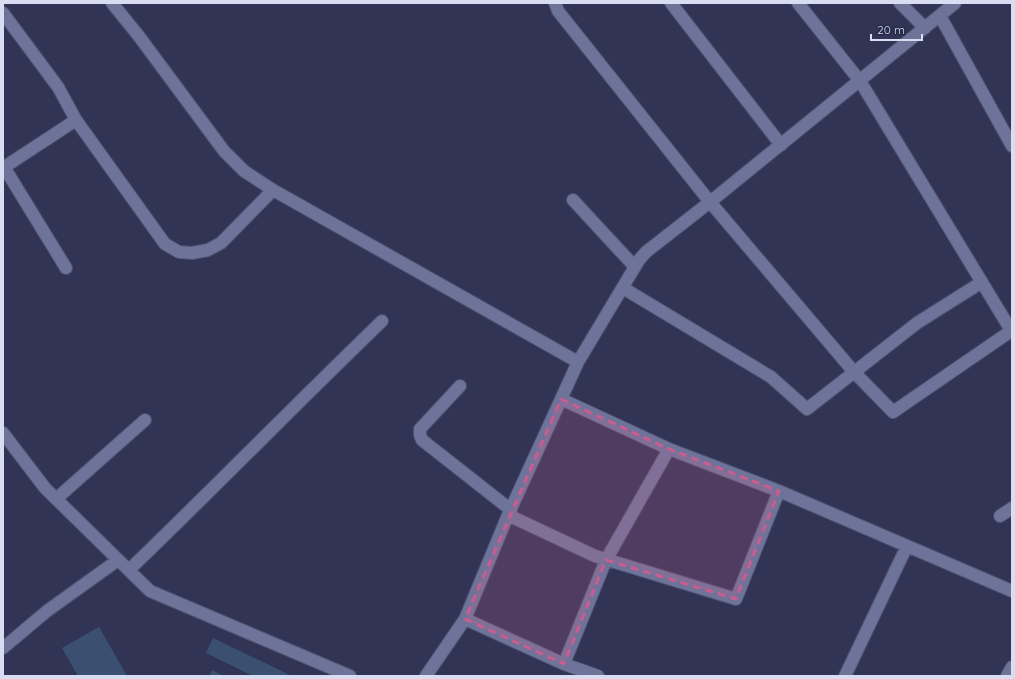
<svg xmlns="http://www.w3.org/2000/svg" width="1015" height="679" viewBox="0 0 1015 679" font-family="Quicksand,sans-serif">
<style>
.building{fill:#3b5070}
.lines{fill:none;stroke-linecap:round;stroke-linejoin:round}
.minor-casing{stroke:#4f516e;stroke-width:14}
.minor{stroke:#6e7399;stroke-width:12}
.marked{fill:#ca5d90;fill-opacity:0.2;stroke:#ca5d90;stroke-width:3;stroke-dasharray:8 5;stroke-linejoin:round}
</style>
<rect width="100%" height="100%" fill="#313455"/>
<path class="building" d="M99,627L127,676H78L62,648Z
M213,638L292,676H253L206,653Z
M212,670L224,676H209Z"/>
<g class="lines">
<defs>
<path id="minor" d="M112,3L138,35L224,151L244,171L273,190L578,362
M555,3L558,11L710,202L854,372L893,412L1011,331
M671,3L781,145
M798,3L860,81L1012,332
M900,3L925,28
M3,13L58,87L76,120L165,244L179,252L192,253L208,250L221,243L273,190
M940,16L1012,146
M4,167L66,268
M3,168L76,120
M573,200L635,267
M623,288L771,377L807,409L917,323L982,282
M460,386L420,429V435L422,440L511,510
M3,433L45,488L150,591L350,676
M779,491L1012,591
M56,499L145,420
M508,515L595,556L736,599L779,491L669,449L561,399
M1000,516L1012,508
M129,570C214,488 297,403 382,321
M465,619L564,664L598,676
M3,648L47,611L118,560
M564,664L606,560L669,449
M426,676L465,619L508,515L578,362L639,260L646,252L710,202L955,3
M845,676L907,546
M1007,676L1012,667"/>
</defs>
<use href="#minor" class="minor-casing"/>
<use href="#minor" class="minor"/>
</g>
<path class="marked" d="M561,399L669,449L779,491L736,599L606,560L564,664L465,619Z"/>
<rect width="1015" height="679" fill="none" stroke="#d9ddf2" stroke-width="8"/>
<path d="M871 34v6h51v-6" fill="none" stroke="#d9ddf2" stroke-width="2"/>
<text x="877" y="34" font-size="12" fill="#d9ddf2" stroke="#272a4a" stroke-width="3" paint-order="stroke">20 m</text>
</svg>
